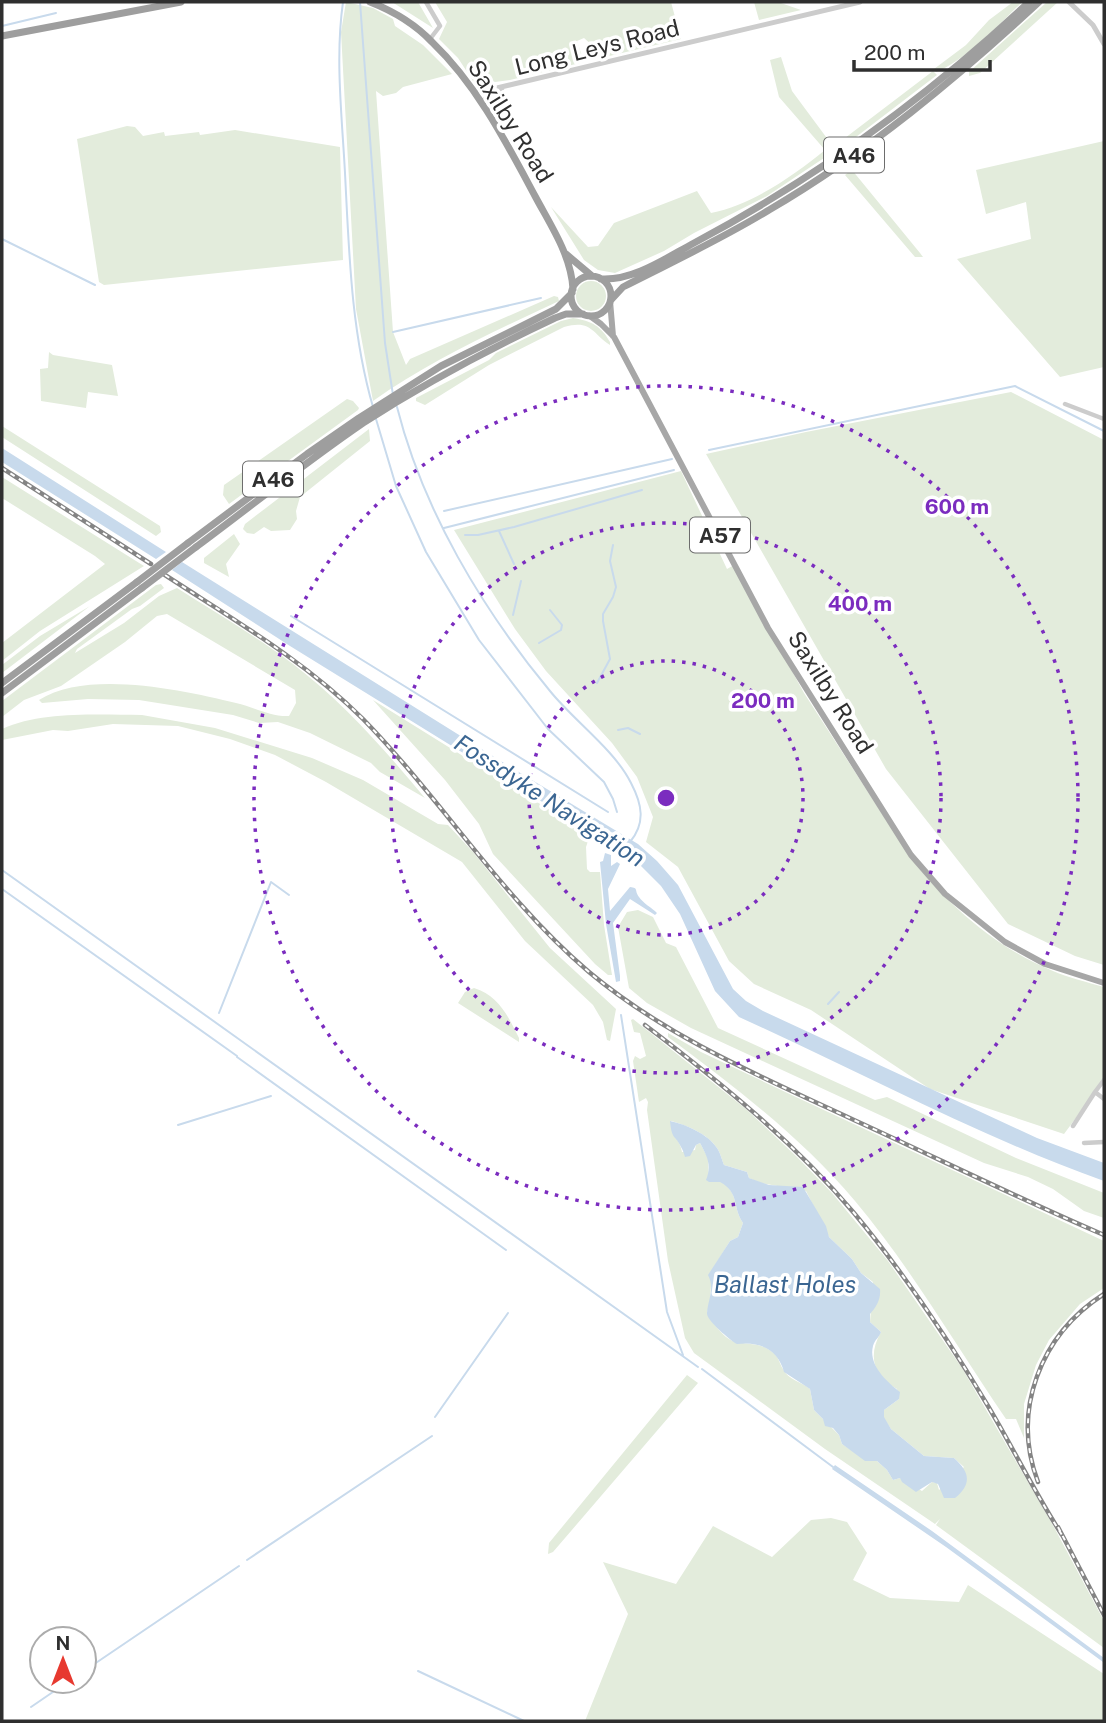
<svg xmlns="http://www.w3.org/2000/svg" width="1106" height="1723" viewBox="0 0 1106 1723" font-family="'Public Sans',sans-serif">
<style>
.green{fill:#e3ecdc;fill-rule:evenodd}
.water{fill:#c8daec}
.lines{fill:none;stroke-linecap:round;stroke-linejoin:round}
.stream{stroke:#c8daec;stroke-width:2}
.minor{stroke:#ccc;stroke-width:4.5}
.tertiary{stroke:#ccc;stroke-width:5}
.primary{stroke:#a7a7a7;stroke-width:6}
.trunk{stroke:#9e9e9e;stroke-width:7}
.rail-casing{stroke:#848484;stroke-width:4.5}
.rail{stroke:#fff;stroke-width:2;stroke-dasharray:5;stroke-linecap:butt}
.trunk-bridge{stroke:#9e9e9e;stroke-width:7}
.ring{fill:none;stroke:#7b2cbf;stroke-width:3.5;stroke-dasharray:3.5 7}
.labels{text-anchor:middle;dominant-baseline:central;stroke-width:7;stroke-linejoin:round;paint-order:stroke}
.shield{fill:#fff;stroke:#6d6d6d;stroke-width:2}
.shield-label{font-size:21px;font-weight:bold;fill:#2f2f2f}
.street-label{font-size:23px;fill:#2f2f2f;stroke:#fff}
.water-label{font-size:24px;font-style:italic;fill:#3b6692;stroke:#fff}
.centre{fill:#7b2cbf;stroke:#fff;stroke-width:3.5}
.ring-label{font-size:21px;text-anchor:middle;font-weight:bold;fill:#7b2cbf;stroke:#fff;stroke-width:7;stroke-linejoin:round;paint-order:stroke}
</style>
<rect width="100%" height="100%" fill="#fff"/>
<path class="green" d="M346,2L373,8L393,19L395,26L423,45L452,74L403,87L396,93L383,96L376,91L393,332L406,365L410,359L554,296L558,297L559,301C495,331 431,360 373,401L356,309L341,32Z
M391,2H418L433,28L392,2Z
M435,2H671L681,39L605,57L584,38L577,41L584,62L510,80L480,84L473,81L458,58L439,39L447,22Z
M754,2H778L801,10L759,20Z
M1013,2H1022C1002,22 962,63 936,72L934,69L966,45L989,20Z
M1047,2H1058L980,73L969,76V72Z
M781,57L792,91L832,145L845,138L933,71L937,75L835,153L826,149L830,153L827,156L767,196L694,233L664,251L615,273L598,270L584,260L551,207L588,247L598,246L614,223L697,191L711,213C752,205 793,176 825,150L779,97L770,60Z
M127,126L135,127L143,136L164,132L165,136L199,132L200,135L235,130L340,147L343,260L104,285L99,282L77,139Z
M1104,141V367L1060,377L957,259L1031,239L1026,202L986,214L976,170Z
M852,170L920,253L923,257H915L845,175Z
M576 296a15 15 0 1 1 30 0a15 15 0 1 1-30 0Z
M573,318C592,321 601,326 610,342V345C592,333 591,319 564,327L489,365L425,405L416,401V398L489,360L496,353L561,321Z
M49,352L53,355L112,365L118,396L88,392L86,408L41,401L40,369L48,368Z
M1011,392L1104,440V965L1075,956L1008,924L886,769L706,454L806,432Z
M347,399L353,401L359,408L358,410L229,504L223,495L224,485Z
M2,426L160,526L161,532L156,536L2,437Z
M369,429L370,441L300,497L296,511L297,519L290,530L271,531L264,527L254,534L247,533L243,529L245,524Z
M681,471L727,569L734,565L804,693L908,854C945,903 996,948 1053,971C1069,978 1087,982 1104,987V1080L1064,1134L930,1089L811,1010L754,984L729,961L678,867L646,842L653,817L637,777L612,743L546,671L515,629L454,530Z
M2,477L144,566L40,631L2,661V643L105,564L95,556L2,498Z
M234,534L240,544L226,564L229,577L204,563V558Z
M161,584L164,588L140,606L132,609L77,649L75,653L124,623L159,596L177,588C216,613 256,636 293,664C343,702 385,750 425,798L380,772L371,763L310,733L278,722L259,723L233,715L139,700L88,699L42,703L39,700C87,669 183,690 236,703C254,707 271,717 289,716L296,703L295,690L167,614L157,616L125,642L61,686L24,700L2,717V701L156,585Z
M90,606L2,673V665L40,636Z
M373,700L590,835L586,847L587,869L590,872H600L604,925L612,975H608L595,964L493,854L479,824L445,780Z
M142,715L215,728L312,758L363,780L438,824L448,825L473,852L550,948L616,1009L610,1041L607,1040L603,1022L593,1005L525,941L462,862L326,782L275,755L230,739L178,726L113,724L68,731L53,730L2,740V729C42,711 99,715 142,715Z
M638,910L653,917L666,943L676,947L718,1028L875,1100L887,1097L1016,1158L1104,1193V1218L1084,1211L1053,1189L1028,1177L984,1163L691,1028L647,1003L629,988L618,927L627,912Z
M474,988C499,996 508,1016 519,1038V1042L458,1003L465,992Z
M633,1019L746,1109L798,1158L832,1193L888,1261L962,1368L1055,1529L1104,1621V1648L936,1525L940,1519L935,1524L825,1449L694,1353L685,1338L668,1261L647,1110L648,1102L646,1098L639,1102L633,1061L635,1056L640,1059L646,1056L640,1033L634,1032L631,1020ZM671,1121C686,1125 708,1134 717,1148C720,1152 722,1160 724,1165L747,1172L749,1178L760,1183L806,1191L829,1237L852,1259L861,1273L873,1282L870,1322L881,1332C868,1355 872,1375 897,1389L899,1399L884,1410L883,1417L891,1429L924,1456L954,1458L964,1467L939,1490L937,1483L932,1482L922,1491L900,1478L893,1480L887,1470L877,1461L854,1452L842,1444L839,1435L814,1410L810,1389C802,1382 788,1380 783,1369C779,1363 779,1356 771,1351C759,1342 746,1345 733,1341C724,1338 712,1322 707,1313L710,1301L712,1270L730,1241L738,1237L743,1223C732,1207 740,1193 720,1181L709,1182L708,1158L700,1143L696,1145L695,1150L682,1152C680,1139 671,1136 671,1121Z
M668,1033L701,1052L796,1097L1104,1241V1288L1080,1304L1049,1340L1036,1365L1024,1404V1438L1016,1419H1006C956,1346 912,1269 855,1201C801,1137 735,1087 668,1037Z
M687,1375L698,1383L553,1552L548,1554L549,1543Z
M831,1518L847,1522L867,1553L853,1580L890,1598L959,1602L968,1585L1104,1674V1721H585L628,1614L603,1562L676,1584L713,1526L772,1557L811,1520Z"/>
<path class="water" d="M2,448L166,552L156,559L2,462Z
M182,562L504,763L638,844L657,861L678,885L733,989L746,1001L763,1011L1037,1138L1104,1163V1181C978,1136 861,1072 739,1017L715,991L680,914L661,886L628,853L626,855L622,852L623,850L607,841L604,842V840L290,646L172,570Z
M605,853L611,855V866L617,862L620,864L608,889L610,911L630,887C639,888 634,890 639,897C643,903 652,908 657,913L655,915L630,899L613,923L620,976V981L616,982L606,924L600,862L603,861Z
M670,1121C685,1124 708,1134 717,1148C720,1152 722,1160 724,1165L747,1172L749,1178L769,1185L803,1187L826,1226L829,1237L852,1259L861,1273L880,1289C881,1300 876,1307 870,1314V1322L881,1332C879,1338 875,1339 873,1346C868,1365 887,1382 900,1392L899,1399L884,1410V1417L891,1429L924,1456L954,1458C970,1472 972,1484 955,1498H944L938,1484L932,1482L916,1492L902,1482L900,1478L893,1480L887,1470L877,1461H865L842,1444L839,1435L833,1428L825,1426L823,1419L814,1410L810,1389L784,1372C778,1349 759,1341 737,1344C730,1340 706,1320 707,1313C708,1300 715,1288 708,1275L730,1241L738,1237L743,1223C732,1207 740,1193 720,1182H709L706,1180C712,1165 707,1156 700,1143L696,1145L690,1156L685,1157C684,1154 683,1150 681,1147C675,1134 672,1141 670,1121Z
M835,1465L932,1531L1104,1658L1103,1662L946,1547L832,1469Z"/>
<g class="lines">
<path class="stream" d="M343,2C335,58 342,116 345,173C349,251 351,331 373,407
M360,2L385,343L393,395
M2,26L56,13
M2,239L95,285
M393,332L541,298
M397,407C423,510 482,609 550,691C574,721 614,749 631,783C642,804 646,823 630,842
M376,419L396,486L426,552L479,640L548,729L604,782L613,799L617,812
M709,450L1015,386L1104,431
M444,511L672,459
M444,528L674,470
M499,531L514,564
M465,535H478L514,527L642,490
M513,615L521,581
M291,616L608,812
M539,643L561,630L562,625L550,610
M597,683L610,659L603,621V614L613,597L616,587L610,561L613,545
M618,730L628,728L640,734
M2,870L698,1367
M2,889L237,1056
M828,1004L839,992
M219,1013L271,882L289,895
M621,1015L667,1312L683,1355
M237,1057L506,1250
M178,1125L271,1096
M702,1369L833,1467
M435,1417L508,1313
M247,1560L432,1436
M84,1671L239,1566
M418,1671L524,1721
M31,1707L69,1681"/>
<path class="minor" d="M426,2L440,26L430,39
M1065,404L1104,419
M1104,1080L1095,1092L1104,1099
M1073,1126L1095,1092
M1084,1143L1104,1142"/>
<path class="tertiary" d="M1069,2L1093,25L1104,44
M476,93L860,2
M481,102L502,88"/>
<path class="primary" d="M610,301L613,336
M590,316L601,324L614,337L768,628L911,855L945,894L1005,942L1045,964L1104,983"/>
<path class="trunk" d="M370,2C393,11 415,24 432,42C477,85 506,142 535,196C551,226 571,255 573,289
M2,36L181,2
M566,254L592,276
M571 296a20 20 0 1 1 40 0a20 20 0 1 1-40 0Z
M601,279C633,281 666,258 694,243C816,178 928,97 1029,2
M611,300L623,287C672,262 722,239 769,210C868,152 956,79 1039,2
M188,543L307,454L359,418L441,366L556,309L572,293
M196,547C251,506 306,462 363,423C425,383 489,349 555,318L566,314H583
M2,683L137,582
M2,693L142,588"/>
<defs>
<path id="rail" d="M2,468L151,564
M165,575C234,620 305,661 363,719C442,800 503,899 589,972C668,1038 762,1077 854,1120C937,1158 1020,1199 1104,1235
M645,1025C720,1082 793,1141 854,1213C904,1273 948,1339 988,1406C1013,1448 1035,1493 1062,1535
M1038,1482C1011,1411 1040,1335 1104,1294
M1058,1527L1104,1615"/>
</defs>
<use href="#rail" class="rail-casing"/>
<use href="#rail" class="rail"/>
<path class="trunk-bridge" d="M137,582L188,543
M142,588L196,547"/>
</g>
<g class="ring">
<circle cx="666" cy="798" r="137"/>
<circle cx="666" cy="798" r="275"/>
<circle cx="666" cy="798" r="412"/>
</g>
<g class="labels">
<g class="shield">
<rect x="824" y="137.5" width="60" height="35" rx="5"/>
<rect x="243" y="461.5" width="60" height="35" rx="5"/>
<rect x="690" y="517.5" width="60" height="35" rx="5"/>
</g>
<g class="shield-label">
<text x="854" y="155">A46</text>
<text x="273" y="479">A46</text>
<text x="720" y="535">A57</text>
</g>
<g class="street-label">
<text transform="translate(597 47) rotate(-14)">Long Leys Road</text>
<text transform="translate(511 121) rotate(58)">Saxilby Road</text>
<text transform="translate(831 692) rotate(58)">Saxilby Road</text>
</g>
<g class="water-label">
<text transform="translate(550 800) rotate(33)">Fossdyke Navigation</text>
<text x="785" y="1284">Ballast Holes</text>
</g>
</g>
<circle cx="666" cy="798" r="10" class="centre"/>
<g class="ring-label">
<text x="957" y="514">600 m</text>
<text x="860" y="611">400 m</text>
<text x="763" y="708">200 m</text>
</g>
<rect width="1106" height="1723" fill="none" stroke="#2f2f2f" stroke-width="7"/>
<g transform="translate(63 1660)"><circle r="33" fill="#ffffff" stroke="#acacac" stroke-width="2"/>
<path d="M0-5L12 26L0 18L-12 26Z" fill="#e7392f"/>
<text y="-10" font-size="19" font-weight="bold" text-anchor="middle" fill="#2f2f2f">N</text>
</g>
<path d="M854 60v10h136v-10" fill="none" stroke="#2f2f2f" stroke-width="3.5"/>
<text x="864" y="60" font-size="21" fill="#2f2f2f" stroke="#ffffff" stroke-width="5" paint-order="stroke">200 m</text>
</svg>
